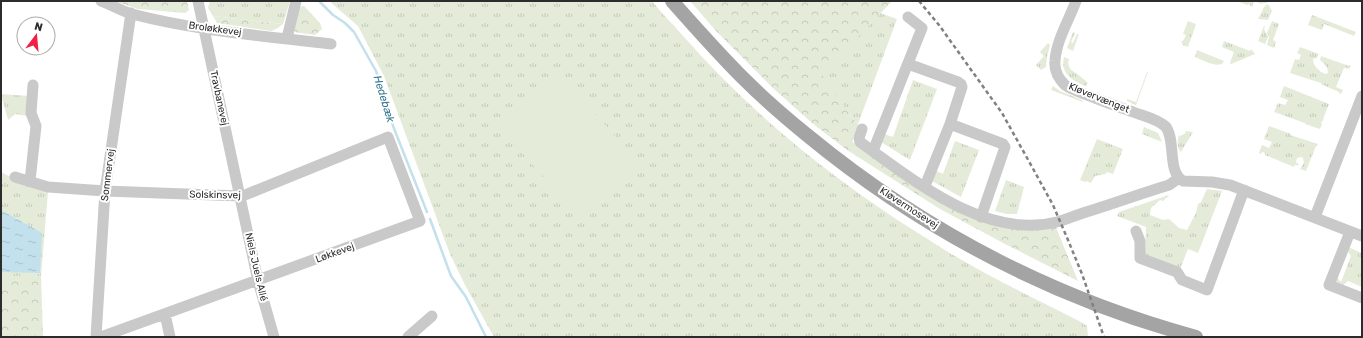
<svg xmlns="http://www.w3.org/2000/svg" width="1363" height="338" viewBox="0 0 1363 338" font-family="Rubik,sans-serif">
<style>
.grass{fill:url(#grass-tufts)}
.forest{fill:url(#forest-crowns)}
.garden{fill:#e4ebd8}
.water{fill:url(#water-ripples)}
.lines{fill:none;stroke-linecap:round;stroke-linejoin:round}
.stream{stroke:#c2e1ed;stroke-width:2.5}
.minor{stroke:#c9c9c9;stroke-width:11}
.major{stroke:#a4a4a4;stroke-width:14}
.rail{stroke:#818181;stroke-width:2.5;stroke-dasharray:4 3;stroke-linecap:butt}
.labels{text-anchor:middle;dominant-baseline:central;stroke-width:4;stroke-linejoin:round;paint-order:stroke}
.street-label{font-size:10px;fill:#2c2c2c;stroke:#fff}
.water-label{font-size:11px;font-style:italic;fill:#357893;stroke:#fff}
</style>
<defs>
<pattern id="grass-tufts" width="24" height="20" patternUnits="userSpaceOnUse"><rect width="24" height="20" fill="#e4ebd8"/><path d="M3 7l-1-3M5 7V3M7 7l1-3M15 17l-1-3M17 17v-4M19 17l1-3" fill="none" stroke="#c4caba"/></pattern>
<pattern id="forest-crowns" width="20" height="18" patternUnits="userSpaceOnUse"><rect width="20" height="18" fill="#e4ebd8"/><path d="M2 6a3 3 0 1 1 6 0M12 15a3 3 0 1 1 6 0" fill="none" stroke="#c4caba"/></pattern>
<pattern id="water-ripples" width="26" height="14" patternUnits="userSpaceOnUse"><rect width="26" height="14" fill="#c2e1ed"/><path d="M2 4q2-2 4 0t4 0M15 11q2-2 4 0t4 0" fill="none" stroke="#a7c1cb"/></pattern>
</defs>
<rect width="100%" height="100%" fill="#fff"/>
<path class="grass" d="M210,1H290L283,24L213,16L208,8Z
M329,1H652C662,14 674,25 684,37C752,114 832,179 918,233C933,242 947,252 962,260C1001,283 1042,302 1083,323L1087,326L1088,337H494L465,285L450,254L384,76L358,26Z
M1237,1H1265L1268,3H1263L1262,4L1254,1L1252,7L1249,4L1247,5Z
M1268,4L1272,11L1268,20L1258,19L1264,7Z
M880,13L897,19L858,124L852,118L821,75Z
M1312,15L1356,32L1354,36L1324,24L1322,30L1308,25Z
M1188,21L1196,24L1188,47L1183,45L1181,41H1183L1186,35L1183,34Z
M1272,21L1279,24L1273,40L1276,42L1274,48L1267,45L1269,37L1267,33Z
M1264,26H1265L1264,29L1268,37L1265,44L1258,41Z
M1073,32L1075,33L1071,42L1073,43L1077,34H1079L1073,51L1067,48Z
M1224,41L1250,51L1251,49L1255,54L1231,64L1230,63L1234,52L1222,47Z
M1048,43L1050,45L1047,57L1046,67L1041,70L1036,65L1044,56L1040,52Z
M1300,47L1319,54L1317,58L1313,59C1313,66 1319,71 1325,74L1328,73C1328,67 1324,63 1320,60L1321,56L1349,66L1351,65L1349,69L1344,68L1336,87L1343,90L1341,94L1339,93V92L1321,84V83L1290,73L1295,59L1299,60L1301,55L1297,53Z
M1197,50L1224,61L1222,64C1214,67 1203,60 1195,57Z
M1064,57L1069,59L1068,63L1070,69L1080,76L1088,83L1086,86C1073,81 1060,74 1064,57Z
M1147,72H1148L1136,105L1127,101V99L1136,102Z
M913,80L937,89L910,160L881,142L884,134L893,137Z
M1053,86L1060,91L1082,100L1083,102L1051,90Z
M1284,86L1329,104L1323,119H1324L1321,123L1322,124L1320,129L1305,124V123L1274,112L1278,103L1285,105L1288,100L1280,97Z
M1,94L29,96L28,116L15,114L8,120Z
M1269,126L1291,134L1290,135L1318,144L1317,146H1316L1306,171L1300,169L1304,163L1303,158L1302,157L1297,158L1296,162L1299,165H1295L1294,167L1265,155V153L1262,152L1261,154L1259,153L1262,145L1269,148L1272,142L1264,139Z
M1144,127L1158,133L1162,142L1142,134Z
M1185,131L1193,132L1181,152C1177,148 1177,141 1179,135L1180,136L1186,133Z
M1097,139L1123,149L1113,174L1107,172L1105,174L1095,176L1091,183L1087,181L1085,182L1080,180Z
M955,141L979,150L961,197L932,181L936,171L943,174Z
M1,172L18,181L48,192L41,276H1Z
M1006,180L1024,187L1017,214H1007L995,211Z
M1207,189L1222,191L1198,253L1188,249L1180,269L1145,255L1146,227L1117,216L1119,212L1169,195L1163,201L1160,200L1151,208L1150,215L1163,220L1169,219L1179,228L1187,230L1196,213L1198,204L1201,202Z
M1348,247L1362,253V287L1348,281L1342,286L1335,282L1337,277L1341,282L1351,256L1347,250Z"/>
<path class="forest" d="M115,1H187L189,10L185,13L138,9Z
M690,1H892L822,75L852,118L858,124L852,141L869,154L960,211L1055,225L1078,281L1005,244L940,209L847,150L812,123L774,89L717,32Z
M304,6L320,23L322,29L315,35L294,32L299,7Z
M213,16L283,24L278,28L271,31L217,23Z
M1,276H41L43,337H1Z"/>
<path class="garden" d="M561,76L643,167L583,221L501,129Z"/>
<path class="water" d="M1,210L42,233L40,273L1,272Z"/>
<g class="lines">
<path class="stream" d="M319,1L333,15L345,23L354,32L376,71L389,108L393,126L427,212
M430,219L451,276L466,297L486,337"/>
<path class="minor" d="M101,1C112,5 122,11 132,14C197,31 265,36 331,44
M198,1L258,281L274,337
M1076,1C1069,20 1056,41 1055,61C1054,70 1059,79 1065,85C1072,90 1082,93 1090,96C1104,102 1119,107 1133,112C1143,116 1158,119 1166,127C1176,141 1167,172 1183,181L1212,182L1230,185L1362,236
M287,38L296,1
M908,64L958,82L961,84L962,87L950,124L925,186
M950,124L1003,144L1005,147L981,217
M862,129L859,138L860,142C915,181 985,240 1057,222C1065,220 1074,216 1083,213C1112,204 1140,194 1169,185L1179,178
M873,151L922,28L908,17
M15,177L48,187L105,191L240,196L245,195L388,137L420,221L101,337
M30,181L36,126L31,113L33,85
M1315,217L1362,96
M1136,231L1140,241V258L1177,272L1182,280L1207,290L1244,190
M1350,232L1329,285L1362,298
M165,314L170,337
M96,337L105,191L131,13
M408,337L432,316"/>
<path class="major" d="M672,1C695,27 718,53 743,78C763,98 785,117 807,135C921,229 1053,298 1196,337"/>
<path class="rail" d="M919,1L939,25L1002,113L1026,156L1053,205L1068,240L1082,274L1104,337"/>
</g>
<g class="labels">
<g class="street-label">
<text transform="translate(215 29) rotate(8)">Broløkkevej</text>
<text transform="translate(219 98) rotate(78)">Travbanevej</text>
<text transform="translate(1099 98) rotate(22)">Kløvervænget</text>
<text transform="translate(108 175) rotate(-83)">Sommervej</text>
<text transform="translate(215 195) rotate(1)">Solskinsvej</text>
<text transform="translate(909 208) rotate(33)">Kløvermosevej</text>
<text transform="translate(335 253) rotate(-20)">Løkkevej</text>
<text transform="translate(256 267) rotate(77)">Niels Juels Allé</text>
</g>
<g class="water-label">
<text transform="translate(384 99) rotate(73)">Hedebæk</text>
</g>
</g>
<rect width="1363" height="338" fill="none" stroke="#2c2c2c" stroke-width="4"/>
<g transform="translate(36 36) rotate(16)"><circle r="19" fill="#ffffff" stroke="#ababab"/>
<path d="M0-3L7 15L0 10L-7 15Z" fill="#f22045"/>
<text y="-6" font-size="11" font-weight="bold" text-anchor="middle" fill="#2c2c2c">N</text>
</g>
</svg>
